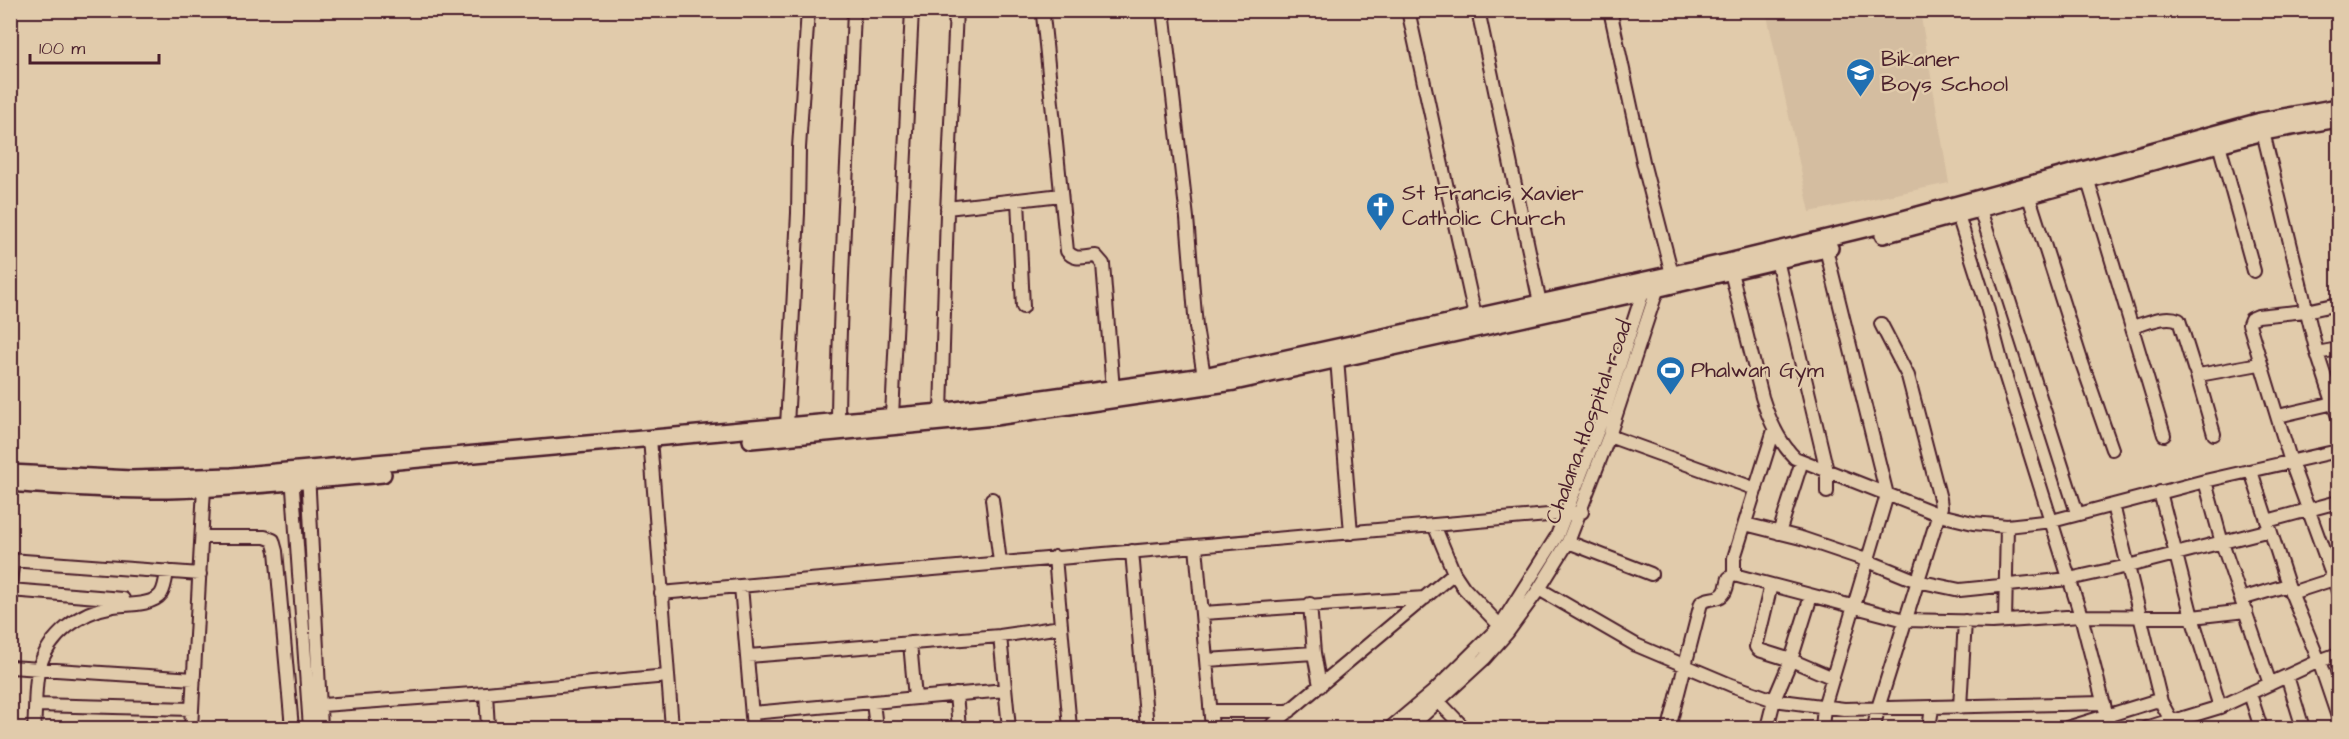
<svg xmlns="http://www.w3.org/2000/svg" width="2349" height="739" viewBox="0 0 2349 739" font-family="'Architects Daughter',sans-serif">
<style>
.built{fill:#d4bda0}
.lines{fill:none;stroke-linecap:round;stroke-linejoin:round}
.minor-casing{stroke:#4a1f2b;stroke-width:16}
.major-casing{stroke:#4a1f2b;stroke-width:20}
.minor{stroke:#e1cbab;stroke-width:12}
.major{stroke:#e1cbab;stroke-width:15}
.labels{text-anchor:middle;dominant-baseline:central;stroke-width:5;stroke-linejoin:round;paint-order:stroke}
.poi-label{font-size:22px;fill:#4a1f2b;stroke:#e1cbab;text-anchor:start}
.street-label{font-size:22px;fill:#4a1f2b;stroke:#e1cbab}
</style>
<rect width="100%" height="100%" fill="#e1cbab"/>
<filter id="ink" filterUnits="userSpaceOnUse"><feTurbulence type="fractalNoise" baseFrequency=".0167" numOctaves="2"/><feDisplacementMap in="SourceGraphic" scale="12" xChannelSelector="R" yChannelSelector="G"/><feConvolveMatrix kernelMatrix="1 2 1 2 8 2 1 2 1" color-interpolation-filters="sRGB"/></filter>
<g filter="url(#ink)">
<path class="built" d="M1766,11H1920L1949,183L1810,212Z"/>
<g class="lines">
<defs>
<path id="minor" d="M1163,10L1187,218L1196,327L1204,376
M1408,10L1475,316
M1478,10L1540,303
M1610,10L1644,166L1672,274
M1043,15L1067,251C1075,262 1085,256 1096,256L1103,264L1113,390
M2263,132L2317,353L2338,417
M2219,144L2254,271
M2088,181L2164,435
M2029,197L2082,363L2112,449
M1018,200L1023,307
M1978,203L2077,513
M947,208L1061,195
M1958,215L1986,303L2003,368L2081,616L2110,728
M1777,260L1827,471V492
M1731,272L1762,397C1769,420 1778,441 1795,458L1940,515L1973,523L2007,526L2052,521L2205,481L2338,451
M2338,304L2306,311L2258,316L2251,319L2249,324L2291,462L2338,591
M2132,327C2147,323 2165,314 2179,320L2194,368L2199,375L2259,364
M2317,353L2338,349
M1337,359L1351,533
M2196,372L2214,434
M941,412L947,213L956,10
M892,416L912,10
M2278,416L2334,403
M838,421C839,284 849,147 854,10
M787,426L798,213L799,148L808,10
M1609,436L1756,489
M650,438L672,728
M2251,471L2288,585L2319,661L2338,717
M308,472L321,728
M292,475L310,728
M2205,481L2222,543L2270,684
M2160,492L2192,617L2220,707
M992,499L1000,562
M2113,505L2161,702
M2267,521L2338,502
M1745,524L1801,538L1863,559L1917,581L1960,590L2069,579L2128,566L2270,530
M1434,525L1454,573L1464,588L1504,630
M1779,533L1802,461
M203,537H265L273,540L276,551L292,728
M1568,542L1651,574
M1196,546L1212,728
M1132,551L1147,728
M1055,557L1070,728
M10,560L200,574
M1734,575V558L1774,430
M10,581L13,560
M1771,585L1756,647L1759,650L1791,660L1833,678
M741,586L753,728
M1539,589L1636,645L1731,685L1774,700L1844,709L2104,703
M10,590L123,599
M661,593L1582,512
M2291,593L2334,579
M2241,599L2288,585
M1310,604L1314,653L1320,686
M1203,613L1425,598
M2005,621L2007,526
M1000,636L1009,728
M910,643L915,698
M748,656L1000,636L1061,627
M1207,660L1314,653
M10,667L194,679
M2287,676L2303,728
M486,693L488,728
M956,694L959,728
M2250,694L2261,728
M873,702L876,728
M1439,702L1464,728
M36,705L192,709
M309,706L486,693L667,676
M1960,707L1965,621
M1211,711H1290
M752,713L1005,690
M34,728C36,711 34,685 39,668C49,635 79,612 113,606C126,604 152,606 161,594C165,588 166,578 167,571
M191,728L204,488
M1269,728L1454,573
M1390,728L1434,691L1500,626L1557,536L1601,422L1643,292V284
M1409,728L1485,658L1507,633L1539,589L1568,542L1609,436L1660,281
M1669,728L1701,603C1708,596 1719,601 1724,593C1727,590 1727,583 1729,578L1734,575L1905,620L1992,622L2081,616L2192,617L2246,611
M1767,728L1774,700L1791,660L1811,596
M1822,728L1824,707L1887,495L1826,249
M1874,728L1878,708L1941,507L1940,499L1908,376L1881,324
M1929,728L1932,708
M2067,728L2155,701L2161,702L2171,720H2177L2220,707L2319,661L2338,654
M2146,728L2171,720"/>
<path id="major" d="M1883,235L2263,132L2338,119
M751,440L995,417L1234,382L1643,292L1830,248
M10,473L132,479L232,476L941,412L1204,376L1728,262L1889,223L2261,121L2338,107
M21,484C70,487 119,491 168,490C240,488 311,480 383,474"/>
</defs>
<use href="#minor" class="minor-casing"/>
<use href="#major" class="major-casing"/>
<use href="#minor" class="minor"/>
<use href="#major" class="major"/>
</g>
</g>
<defs>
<symbol id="school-pin" viewBox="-11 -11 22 30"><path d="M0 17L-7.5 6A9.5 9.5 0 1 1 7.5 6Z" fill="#1f6fb2" stroke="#e1cbab"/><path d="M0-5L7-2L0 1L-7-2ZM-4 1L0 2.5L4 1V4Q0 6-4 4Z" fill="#fff"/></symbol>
<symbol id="church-pin" viewBox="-11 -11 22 30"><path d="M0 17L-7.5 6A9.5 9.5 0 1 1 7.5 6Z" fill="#1f6fb2" stroke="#e1cbab"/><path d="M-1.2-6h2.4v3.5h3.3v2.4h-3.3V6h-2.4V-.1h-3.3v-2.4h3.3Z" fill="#fff"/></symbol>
<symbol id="stadium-pin" viewBox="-11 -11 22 30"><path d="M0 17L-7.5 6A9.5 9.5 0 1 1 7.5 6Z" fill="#1f6fb2" stroke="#e1cbab"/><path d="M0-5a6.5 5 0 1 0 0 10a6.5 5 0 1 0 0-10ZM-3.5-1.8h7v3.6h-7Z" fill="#fff"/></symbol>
</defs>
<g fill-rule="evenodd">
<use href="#school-pin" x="1844" y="56" width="33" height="45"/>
<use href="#church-pin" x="1364" y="190" width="33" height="45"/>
<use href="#stadium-pin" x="1654" y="354" width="33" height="45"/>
</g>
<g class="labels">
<g class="poi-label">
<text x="1881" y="59">Bikaner<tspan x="1881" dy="25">Boys School</tspan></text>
<text x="1402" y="193">St Francis Xavier<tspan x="1402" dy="25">Catholic Church</tspan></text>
<text x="1691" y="370">Phalwan Gym</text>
</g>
<g class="street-label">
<text transform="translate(1589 422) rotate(-70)">Chalana Hospital road</text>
</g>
</g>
<rect width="2349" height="739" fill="none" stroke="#e1cbab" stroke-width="36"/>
<rect x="18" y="18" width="2313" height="703" fill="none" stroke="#4a1f2b" stroke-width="2" filter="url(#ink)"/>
<path d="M30 54v9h129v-9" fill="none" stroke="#4a1f2b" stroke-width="3"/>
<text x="39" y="54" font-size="18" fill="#4a1f2b" stroke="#e1cbab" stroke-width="4.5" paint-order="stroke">100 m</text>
</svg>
